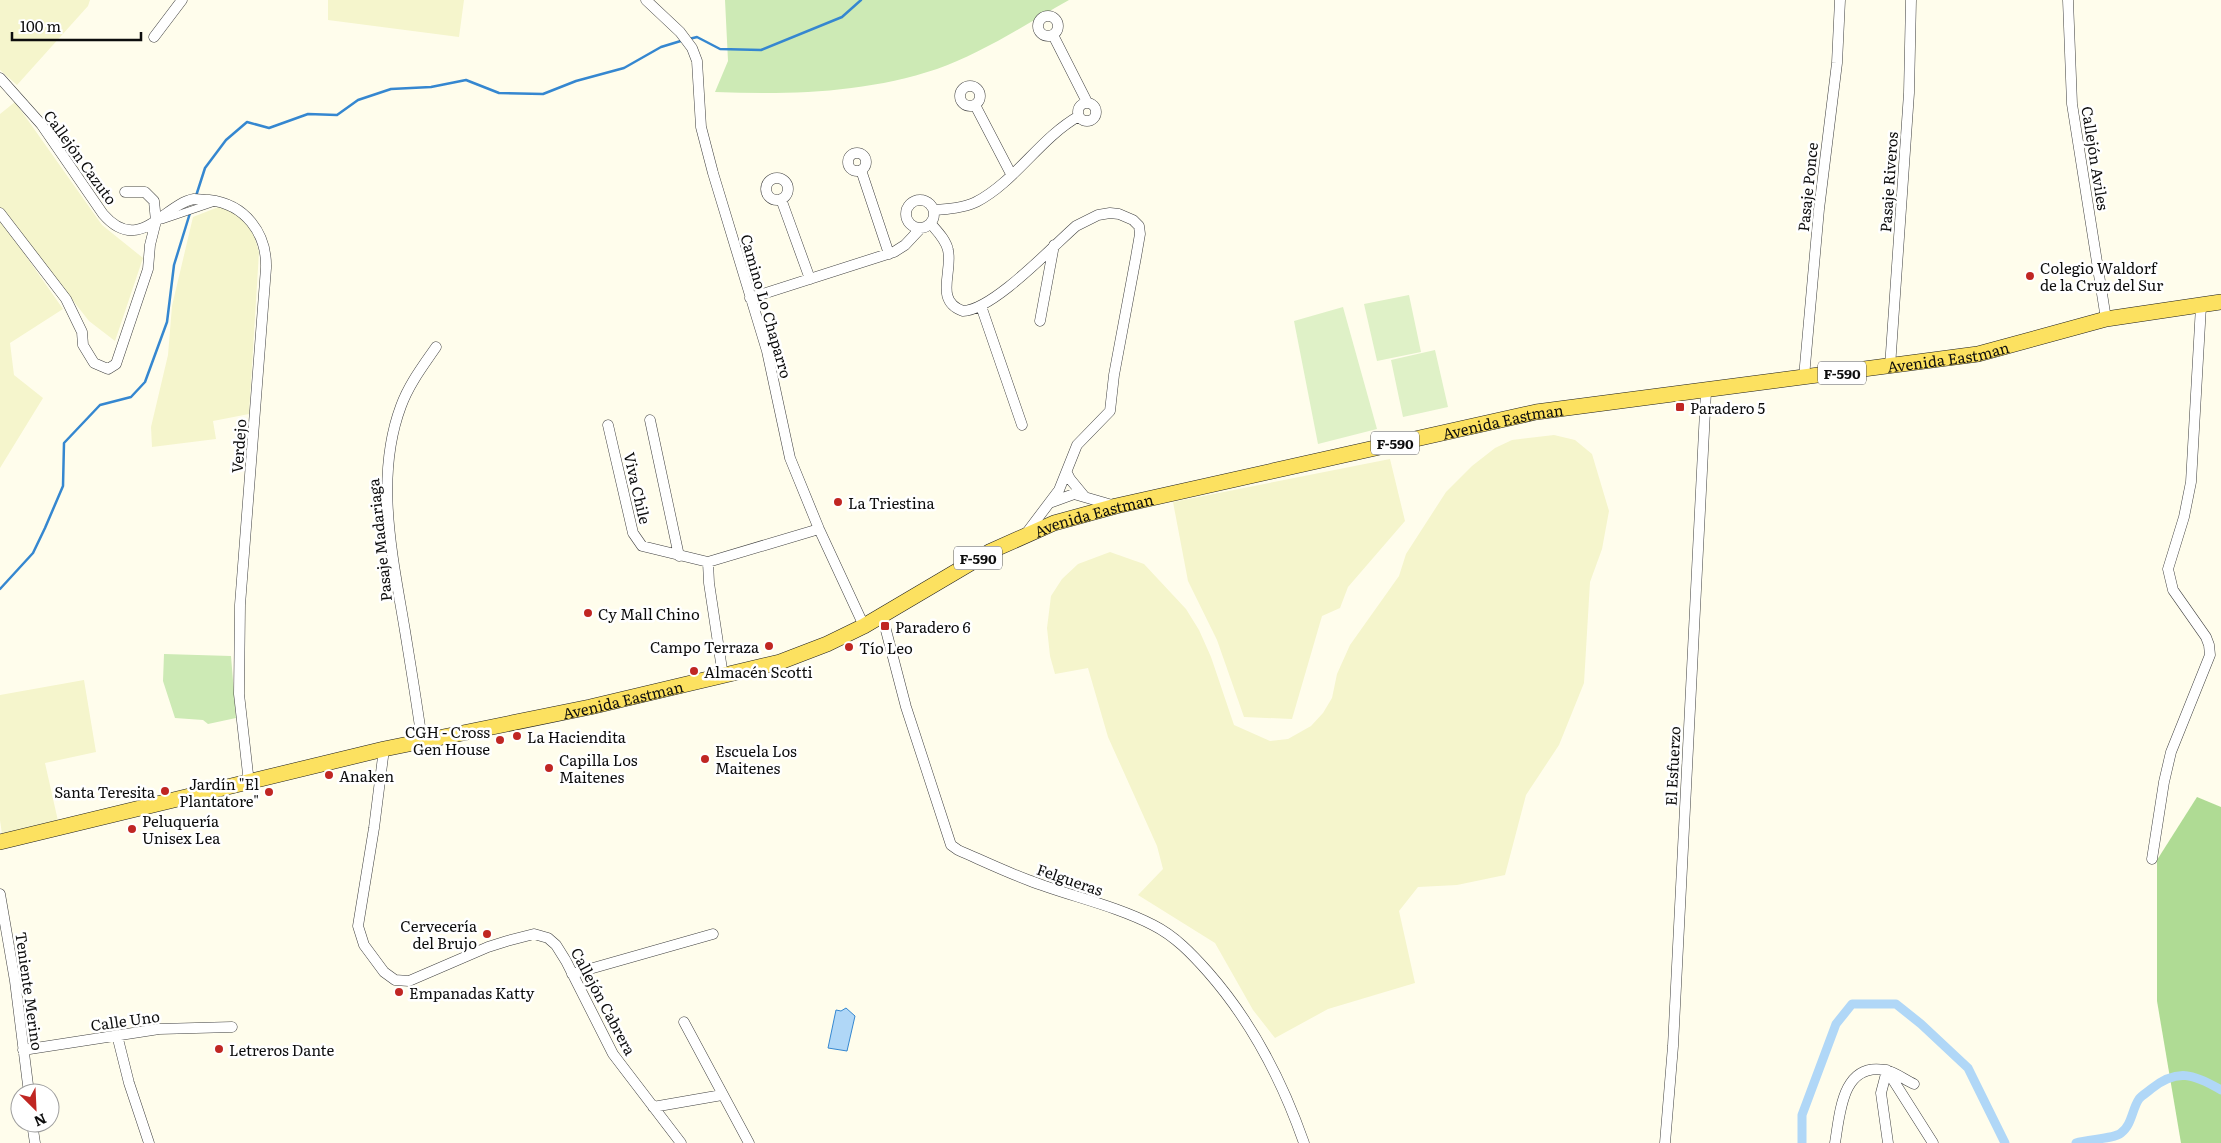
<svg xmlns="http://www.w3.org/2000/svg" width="2221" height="1143" viewBox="0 0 2221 1143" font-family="Literata,serif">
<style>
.farmland{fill:#f5f5cc}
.green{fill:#cdeab5}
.forest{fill:#afdb94}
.pitch{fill:#dff1c7}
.water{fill:#b0d7f7;stroke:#3587d0}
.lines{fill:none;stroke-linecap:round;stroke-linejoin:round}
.stream{stroke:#3587d0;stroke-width:2.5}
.canal{stroke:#b0d7f7;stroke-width:9}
.pedestrian-casing{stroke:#404040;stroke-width:8}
.minor-casing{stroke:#404040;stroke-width:11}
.primary-casing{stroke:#1e1e1e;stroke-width:16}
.pedestrian{stroke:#fff;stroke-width:7}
.minor{stroke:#fff;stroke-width:10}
.primary{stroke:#fce160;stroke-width:15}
.poi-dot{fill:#c02622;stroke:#fff;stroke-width:2}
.labels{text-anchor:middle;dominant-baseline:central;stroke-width:5;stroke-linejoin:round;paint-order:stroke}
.shield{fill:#fff;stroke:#565656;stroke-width:1}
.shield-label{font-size:14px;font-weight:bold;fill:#0d0d0d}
.street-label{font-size:15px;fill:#0d0d0d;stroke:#fff}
.poi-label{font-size:15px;fill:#0d0d0d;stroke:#fff;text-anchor:start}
</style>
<rect width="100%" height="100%" fill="#fffdec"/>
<path class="farmland" d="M0,0H90L88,6L17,85L0,70Z
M328,0H464L459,37L328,20Z
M15,102L102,225L143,258L115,341L89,321L0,208V114Z
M221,206L234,213L246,222L254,236L259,252L249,414L213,421L216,439L152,447L151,427L168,355L172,306L193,217Z
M0,219L63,309L10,343L14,375L43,398L0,468Z
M1554,435L1575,440L1592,454L1609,511L1602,549L1590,582L1584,683L1559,745L1526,795L1505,875L1457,885L1418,887L1399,911L1415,983L1328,1009L1275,1038L1253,1010L1215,943L1138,895L1163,869L1157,846L1108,737L1088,668L1055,674L1050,656L1047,628L1051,596L1062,579L1078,564L1110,552L1144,564L1186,609L1199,630L1211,657L1234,725L1270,741L1288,739L1311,726L1323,713L1332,698L1337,674L1350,645L1399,576L1406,554L1446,492L1472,466L1495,448L1512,440Z
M1390,459L1405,521L1348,587L1340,608L1322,616L1292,719L1244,717L1217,640L1188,581L1173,502Z
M84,680L96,752L45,763L58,821L2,834L0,820V695Z"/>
<path class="green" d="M725,0H1069C1028,23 981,54 937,69C865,93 790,95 715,92L728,61Z
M164,654L231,656L236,718L208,724L203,720L175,718L163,681Z"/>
<path class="forest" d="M2197,797L2221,807V1143H2181L2157,1001V860Z"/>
<path class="pitch" d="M1409,295L1421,352L1377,361L1364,304Z
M1343,307L1377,429L1318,444L1294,321Z
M1435,350L1448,407L1403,417L1391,360Z"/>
<path class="water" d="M846,1008L855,1016L847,1051L828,1048L836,1010L841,1011Z"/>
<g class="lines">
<path class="stream" d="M689,39L697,37L720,49L761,50L842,17L861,0
M196,196L205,168L226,140L247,122L269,128L308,114L337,115L358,100L391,89L431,87L466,80L499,93L543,94L576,81L624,68L661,47L684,40
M0,589L33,553L45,528L63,486L64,443L100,405L131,397L145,382L167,322L174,265L190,213"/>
<path class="canal" d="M1802,1143V1115L1836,1024L1852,1004H1896L1921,1024L1968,1068L2005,1143
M2076,1143C2088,1139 2114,1139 2121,1133C2132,1125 2132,1109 2139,1099C2142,1095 2148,1092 2151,1089C2177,1068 2194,1074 2221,1090"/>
<defs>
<path id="pedestrian" d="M162,220L218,201"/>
<path id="minor" d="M646,0L680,32L692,48L697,61L701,127L713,173L767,351L790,458L819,529L864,626
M2068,0L2072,104L2106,319
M1038 26a10 10 0 1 1 20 0a10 10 0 1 1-20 0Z
M1053,35L1087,102
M154,37L182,0
M0,78L41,124L103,214C139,256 164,204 194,199C198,199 204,200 209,200C245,204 267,233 266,268L240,605L239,694L249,783
M960 96a10 10 0 1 1 20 0a10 10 0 1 1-20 0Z
M1078 112a9 9 0 1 1 18 0a9 9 0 1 1-18 0Z
M975,105L1011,174
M848 162a9 9 0 1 1 18 0a9 9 0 1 1-18 0Z
M861,170L889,254
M766 189a11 11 0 1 1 22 0a11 11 0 1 1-22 0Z
M781,199L810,279
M906 214a14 14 0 1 1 28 0a14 14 0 1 1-28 0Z
M934,210C948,209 963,208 976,202C1015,182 1040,138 1079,116
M0,213L66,299L82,332L83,345L94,363L108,369L116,364L148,269L150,245L156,221L154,201L145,192H125
M931,224C937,231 946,240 948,250C953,272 934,301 963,311C993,310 1052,247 1076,226L1098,215L1110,213L1119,214L1133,220L1139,226L1140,234L1136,257L1114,375L1110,411L1077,445L1059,490L1025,535
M750,298L894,252L905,245L920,229
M981,306L1022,425
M1040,321L1054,245
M1890,367L1909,93L1911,0
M1804,377L1819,209L1837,63L1840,0
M650,420L679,556
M608,425L633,533L642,546L708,562L819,529
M1067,473L1070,479L1084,496
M1052,502L1074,494L1112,505
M708,562L709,583L723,676
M882,615L906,707L951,845L958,850C981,860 1004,871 1028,880C1069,896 1114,905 1153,925C1175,936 1192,954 1208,972C1252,1022 1282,1080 1304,1143
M422,741C417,704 411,668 405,631C393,558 374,478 401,406C409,384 423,366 436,347
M384,749L374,828L358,926L364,945L384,972L395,980L409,981L488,947L507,941L534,934L548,938L556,945L566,961L613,1054L681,1143
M2152,859L2164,782L2171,752L2210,655L2209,645L2206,637L2173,590L2168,569L2184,517L2191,482L2201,306
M0,894L15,981L29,1093
M572,974L713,934
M684,1022L749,1143
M117,1035L129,1083L149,1143
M23,1050L159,1029L232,1027
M1887,1070L1881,1093L1888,1143
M1888,1072L1933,1143
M653,1107L722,1095
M32,1123L35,1143
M1665,1143L1673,1046L1706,391
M1835,1143C1840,1113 1842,1062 1885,1070C1895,1072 1905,1080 1914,1084"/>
<g id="primary">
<path id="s1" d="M0,842L384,749L590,707L780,662L827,644L864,626L991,551L1054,523L1116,506L1536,412L1978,354L2106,319L2221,302"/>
</g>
</defs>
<use href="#pedestrian" class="pedestrian-casing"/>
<use href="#minor" class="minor-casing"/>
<use href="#primary" class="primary-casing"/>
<use href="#pedestrian" class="pedestrian"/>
<use href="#minor" class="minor"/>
<use href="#primary" class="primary"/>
</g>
<g class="poi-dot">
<circle cx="2030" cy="276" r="5"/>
<rect x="1675" y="402" width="10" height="10" rx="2.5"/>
<circle cx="838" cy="502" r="5"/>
<circle cx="588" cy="613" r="5"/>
<rect x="880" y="621" width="10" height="10" rx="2.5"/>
<circle cx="769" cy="646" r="5"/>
<circle cx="849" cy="647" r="5"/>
<circle cx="694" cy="671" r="5"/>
<circle cx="517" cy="736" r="5"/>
<circle cx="500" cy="740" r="5"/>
<circle cx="705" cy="759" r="5"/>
<circle cx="549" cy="768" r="5"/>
<circle cx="329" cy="775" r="5"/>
<circle cx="165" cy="791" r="5"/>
<circle cx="269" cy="792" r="5"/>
<circle cx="132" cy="829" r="5"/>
<circle cx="487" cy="934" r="5"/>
<circle cx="399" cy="992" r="5"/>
<circle cx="219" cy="1049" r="5"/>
</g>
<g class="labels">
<g class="shield">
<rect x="1818" y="361.5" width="48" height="23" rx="4"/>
<rect x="1371" y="431.5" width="48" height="23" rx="4"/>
<rect x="954" y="546.5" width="48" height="23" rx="4"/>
</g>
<g class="shield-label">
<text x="1842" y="373">F-590</text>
<text x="1395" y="443">F-590</text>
<text x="978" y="558">F-590</text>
</g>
<g class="street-label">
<text transform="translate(81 157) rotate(54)">Callejón Cazuto</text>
<text transform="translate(2096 158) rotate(81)">Callejón Aviles</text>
<text transform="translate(1888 182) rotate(-86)">Pasaje Riveros</text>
<text transform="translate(1807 187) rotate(-84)">Pasaje Ponce</text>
<text transform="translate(767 306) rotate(74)">Camino Lo Chaparro</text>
<text stroke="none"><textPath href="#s1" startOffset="2019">Avenida Eastman</textPath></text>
<text stroke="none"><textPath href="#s1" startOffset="1569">Avenida Eastman</textPath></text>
<text transform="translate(238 446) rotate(-86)">Verdejo</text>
<text transform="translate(638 488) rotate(77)">Viva Chile</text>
<text stroke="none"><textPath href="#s1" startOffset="1149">Avenida Eastman</textPath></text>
<text transform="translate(379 540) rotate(-96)">Pasaje Madariaga</text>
<text stroke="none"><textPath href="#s1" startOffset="639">Avenida Eastman</textPath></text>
<text transform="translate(1672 766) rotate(-87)">El Esfuerzo</text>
<text transform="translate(1070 879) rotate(19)">Felgueras</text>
<text transform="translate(30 991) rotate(82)">Teniente Merino</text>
<text transform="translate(604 1001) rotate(62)">Callejón Cabrera</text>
<text transform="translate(125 1020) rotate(-8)">Calle Uno</text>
</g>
<g class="poi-label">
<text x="2040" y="267">Colegio Waldorf<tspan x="2040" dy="17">de la Cruz del Sur</tspan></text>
<text x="1690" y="407">Paradero 5</text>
<text x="848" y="502">La Triestina</text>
<text x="598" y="613">Cy Mall Chino</text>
<text x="895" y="626">Paradero 6</text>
<text x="759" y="646" text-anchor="end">Campo Terraza</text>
<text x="859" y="647">Tío Leo</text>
<text x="704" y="671">Almacén Scotti</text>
<text x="490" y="731" text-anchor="end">CGH - Cross<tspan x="490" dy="17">Gen House</tspan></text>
<text x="527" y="736">La Haciendita</text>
<text x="715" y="750">Escuela Los<tspan x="715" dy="17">Maitenes</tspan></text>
<text x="559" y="759">Capilla Los<tspan x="559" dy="17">Maitenes</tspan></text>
<text x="339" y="775">Anaken</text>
<text x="259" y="783" text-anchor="end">Jardín "El<tspan x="259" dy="17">Plantatore"</tspan></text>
<text x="155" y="791" text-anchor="end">Santa Teresita</text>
<text x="142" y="820">Peluquería<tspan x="142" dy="17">Unisex Lea</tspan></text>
<text x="477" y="925" text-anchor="end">Cervecería<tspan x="477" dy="17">del Brujo</tspan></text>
<text x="409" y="992">Empanadas Katty</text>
<text x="229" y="1049">Letreros Dante</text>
</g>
</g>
<g transform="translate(35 1108) rotate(156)"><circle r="24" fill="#ffffff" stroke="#9e9e9e"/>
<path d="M0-4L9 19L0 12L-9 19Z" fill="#c02622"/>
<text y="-8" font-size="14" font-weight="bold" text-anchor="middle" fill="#0d0d0d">N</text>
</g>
<path d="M12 32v8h129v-8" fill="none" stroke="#0d0d0d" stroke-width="2.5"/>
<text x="20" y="32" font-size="15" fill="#0d0d0d" stroke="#ffffff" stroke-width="4" paint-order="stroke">100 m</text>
</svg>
